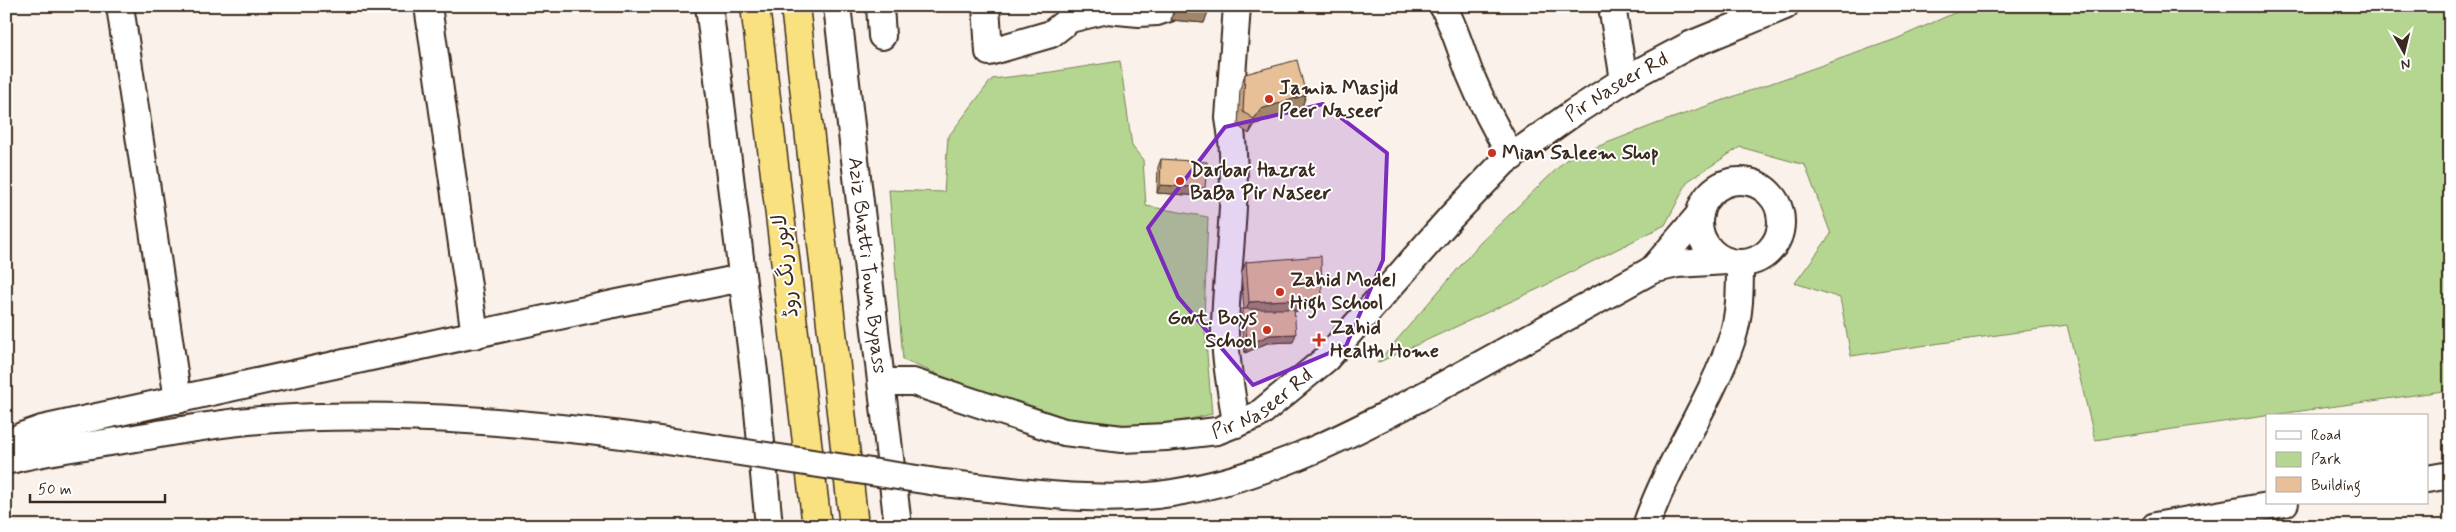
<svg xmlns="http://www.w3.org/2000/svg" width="2456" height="532" viewBox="0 0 2456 532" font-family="Mynerve,'Playpen Sans Arabic',sans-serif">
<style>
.green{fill:#b5d690;stroke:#788057}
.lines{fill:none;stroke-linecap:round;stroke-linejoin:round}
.minor-casing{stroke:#3b2a1e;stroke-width:30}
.highway-casing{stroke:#3b2a1e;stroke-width:31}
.minor{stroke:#fff;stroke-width:26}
.highway{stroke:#fae180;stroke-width:28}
.minor-bridge-casing{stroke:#3b2a1e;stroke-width:30;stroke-linecap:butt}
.minor-bridge{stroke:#fff;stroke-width:26}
.wall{fill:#c8a583;stroke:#3b2a1e}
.shaded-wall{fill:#a2866a;stroke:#3b2a1e}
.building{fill:#e8c098;stroke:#3b2a1e}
.marked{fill:#7b2cbf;fill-opacity:0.2;stroke:#7b2cbf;stroke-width:4;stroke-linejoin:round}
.poi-dot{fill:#c8321e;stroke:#fff;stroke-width:2}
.labels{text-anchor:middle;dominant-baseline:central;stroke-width:4;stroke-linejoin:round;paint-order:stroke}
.poi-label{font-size:20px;font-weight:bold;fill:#3b2a1e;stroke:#fff;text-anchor:start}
.street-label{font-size:20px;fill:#3b2a1e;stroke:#fff}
</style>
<rect width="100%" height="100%" fill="#faf2ea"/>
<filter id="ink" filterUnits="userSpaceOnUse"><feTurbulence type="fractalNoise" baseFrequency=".02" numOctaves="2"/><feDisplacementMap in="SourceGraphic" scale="10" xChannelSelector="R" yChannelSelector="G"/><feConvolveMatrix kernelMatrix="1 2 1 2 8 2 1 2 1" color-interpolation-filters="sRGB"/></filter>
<g filter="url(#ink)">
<path class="green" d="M1970,6H2450V390L2095,440L2067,325L1851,356L1840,298L1795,283L1831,234L1805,165L1740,147L1688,181L1665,225L1538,289L1377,363L1480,243L1568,158L1656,124L1896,39Z
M1120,61L1132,146L1143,160L1146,206L1208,217L1204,318L1212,414L1161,426L1069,428L903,360L889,190L944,192L948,137L992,79L1051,72Z"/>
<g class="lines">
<defs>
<g id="minor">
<path d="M120,6L178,400"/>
<path d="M428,6L475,335"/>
<path d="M709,6L755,380L769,526"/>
<path id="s1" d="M837,6L898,526"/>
<path d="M880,6L882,36"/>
<path d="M986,6L989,52L1051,34L1070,19L1107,10L1139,13L1157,12L1169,8V6"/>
<path d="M1443,6C1455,28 1461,51 1470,74C1482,103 1496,130 1512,157"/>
<path d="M1612,6L1624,80"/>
<circle cx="1740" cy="222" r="41"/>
<path d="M1652,270L1700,214"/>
<path id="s2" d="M883,382H913L1064,432L1122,439L1166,437L1217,431L1258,415L1326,359L1451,217L1504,162L1573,113L1624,80L1690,45L1785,6"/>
<path d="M1236,424C1232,393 1224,356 1225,325C1227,258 1241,184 1229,118L1237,6"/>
<path d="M14,459L12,451L14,442L22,436L42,429L618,303L742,278"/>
<path d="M6,461C46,450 88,446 129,439C172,432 216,423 260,420C401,410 541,423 681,443"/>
<path d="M2427,479L2450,475"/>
<path d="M943,483C1018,491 1097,505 1172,493C1275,477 1367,426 1458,377C1523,341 1587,306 1652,270L1677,264L1727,261"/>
<path d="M1646,526C1668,461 1710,404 1732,339C1740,315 1740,289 1740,263"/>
<path d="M2155,526L2285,503"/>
</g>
<path id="highway" d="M755,6L817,526
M795,6L854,526"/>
</defs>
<use href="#minor" class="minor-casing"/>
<use href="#highway" class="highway-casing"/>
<use href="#minor" class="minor"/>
<use href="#highway" class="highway"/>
<defs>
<path id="minor-bridge" d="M681,443L943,483"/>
</defs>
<use href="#minor-bridge" class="minor-bridge-casing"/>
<use href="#minor-bridge" class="minor-bridge"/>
</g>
<path class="wall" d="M1174,6H1209L1204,23L1171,20Z
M1245,74L1306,95L1301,110L1255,124L1249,134L1238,126L1240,89Z
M1161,159L1205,188L1202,196L1157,193L1158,167Z
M1246,262L1322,298L1317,310L1294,311L1293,342L1267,343L1245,353L1240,318L1243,309H1244L1241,274Z"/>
<path class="shaded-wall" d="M1175,8L1208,12L1204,23L1171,20Z
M1306,95L1301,110L1255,124L1249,134L1254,119L1261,109Z
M1160,185L1205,188L1202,196L1157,193Z
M1322,298L1317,310L1245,314L1249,302Z
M1296,334L1293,342L1267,343L1245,353L1248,345L1270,335Z"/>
<path class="building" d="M1175,6H1209L1208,12L1175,8Z
M1297,60L1306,95L1261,109L1254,119L1243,112L1245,74Z
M1161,159L1207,162L1205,188L1160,185Z
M1321,256L1322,298L1249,302L1246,262Z
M1243,309H1294L1296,334L1270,335L1248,345Z"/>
</g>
<path class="marked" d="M1323,104L1387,153L1383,260L1346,346L1253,385L1178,297L1148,228L1225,127Z"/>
<g class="poi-dot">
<circle cx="1269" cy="99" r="5"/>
<circle cx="1492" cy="153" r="5"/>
<circle cx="1180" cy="181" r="5"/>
<circle cx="1280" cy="292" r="5"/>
<circle cx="1267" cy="330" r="5"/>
<path d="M1316.5 332.5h5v5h5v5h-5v5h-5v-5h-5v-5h5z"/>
</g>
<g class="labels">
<g class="poi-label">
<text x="1279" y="88">Jamia Masjid<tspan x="1279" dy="23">Peer Naseer</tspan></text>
<text x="1502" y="153">Mian Saleem Shop</text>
<text x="1190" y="170">Darbar Hazrat<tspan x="1190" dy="23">BaBa Pir Naseer</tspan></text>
<text x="1290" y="280">Zahid Model<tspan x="1290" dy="23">High School</tspan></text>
<text x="1257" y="318" text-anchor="end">Govt. Boys<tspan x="1257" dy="23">School</tspan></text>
<text x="1330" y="328">Zahid<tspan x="1330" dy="23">Health Home</tspan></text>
</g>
<g class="street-label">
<text stroke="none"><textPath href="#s2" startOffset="876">Pir Naseer Rd</textPath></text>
<text transform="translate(786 266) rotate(-97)">لاہور رنگ روڈ</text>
<text stroke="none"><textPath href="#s1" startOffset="261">Aziz Bhatti Town Bypass</textPath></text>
<text stroke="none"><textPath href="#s2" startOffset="396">Pir Naseer Rd</textPath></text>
</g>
</g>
<rect width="2456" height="532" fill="none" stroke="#fff" stroke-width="25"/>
<rect x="12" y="12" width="2431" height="507" fill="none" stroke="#3b2a1e" stroke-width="2" filter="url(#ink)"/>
<rect x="2266" y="414" width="162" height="90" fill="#ffffff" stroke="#b1aaa5"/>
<rect x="2276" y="431" width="25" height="8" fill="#ffffff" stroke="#b1aaa5"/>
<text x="2311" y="440" font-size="15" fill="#3b2a1e">Road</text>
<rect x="2276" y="452" width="25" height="15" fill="#b5d690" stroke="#b1aaa5"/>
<text x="2311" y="464" font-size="15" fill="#3b2a1e">Park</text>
<rect x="2276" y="477" width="25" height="15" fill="#e8c098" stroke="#b1aaa5"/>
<text x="2311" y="490" font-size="15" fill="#3b2a1e">Building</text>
<g transform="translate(2404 52) rotate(172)" stroke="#ffffff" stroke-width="4" paint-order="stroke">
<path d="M0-4L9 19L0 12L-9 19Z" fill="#3b2a1e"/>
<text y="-8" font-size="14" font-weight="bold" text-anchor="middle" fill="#3b2a1e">N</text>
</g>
<path d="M30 494v8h135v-8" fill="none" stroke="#3b2a1e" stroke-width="2.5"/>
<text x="38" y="494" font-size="15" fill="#3b2a1e" stroke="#ffffff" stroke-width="4" paint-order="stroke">50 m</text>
</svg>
